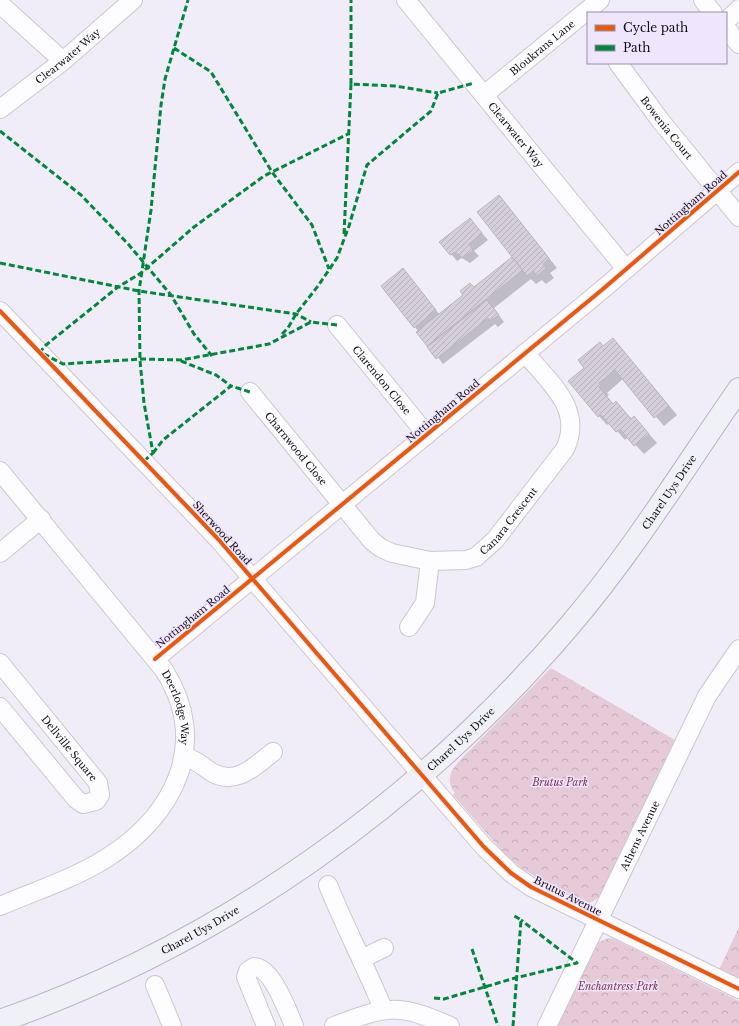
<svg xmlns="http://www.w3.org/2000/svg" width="739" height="1026" viewBox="0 0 739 1026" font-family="'Libre Baskerville',serif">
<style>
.park{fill:url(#park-crowns)}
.shadow{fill:#0003}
.building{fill:url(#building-hatch);stroke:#bcb6bf}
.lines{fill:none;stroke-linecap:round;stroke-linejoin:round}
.minor-casing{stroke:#cbc7d3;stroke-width:20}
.major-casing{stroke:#b6b6c4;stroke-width:24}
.minor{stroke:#fdfcfe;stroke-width:18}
.major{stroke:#f0f0f7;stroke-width:22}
.quiet{stroke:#00873e;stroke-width:3;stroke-dasharray:6 3;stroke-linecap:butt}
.cycleway-casing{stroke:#efe6fe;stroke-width:6}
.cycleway{stroke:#e8590c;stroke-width:4}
.labels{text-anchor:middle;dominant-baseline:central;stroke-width:3;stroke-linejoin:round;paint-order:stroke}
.street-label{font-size:10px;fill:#14101a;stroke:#efe6fe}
.park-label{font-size:10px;font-style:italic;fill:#823654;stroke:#efe6fe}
</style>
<defs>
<pattern id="park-crowns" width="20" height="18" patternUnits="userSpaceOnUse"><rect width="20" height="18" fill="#e6cad8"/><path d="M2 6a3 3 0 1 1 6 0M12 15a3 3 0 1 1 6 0" fill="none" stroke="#c4acb9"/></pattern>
<pattern id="building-hatch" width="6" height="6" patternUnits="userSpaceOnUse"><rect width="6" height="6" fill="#d6cfd9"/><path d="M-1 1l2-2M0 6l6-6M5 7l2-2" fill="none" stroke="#b7b1ba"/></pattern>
</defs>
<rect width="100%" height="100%" fill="#f0ecf8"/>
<path class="park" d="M551,668L675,740L601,896L590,903L544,882L520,867L505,854L453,795L455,793C444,779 452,769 462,758Z
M739,927V982L718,972Z
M609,938L614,939L739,1001V1026H554L594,944Z"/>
<path class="shadow" d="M499,196L557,268L550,273L554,278L546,284L542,280L536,284L531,279L494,308L504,322L498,327L495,324L443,364L415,327L409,276L440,315L513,257Z
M470,219L488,240L474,251L479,256L470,263L462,258L457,261L441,242Z
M613,339L677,415L664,426L623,379L607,393L609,395L607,396L614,405L616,403L632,419L634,417L657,443L644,454L628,437L625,440L610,423L607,425L599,416L585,368Z"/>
<path class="building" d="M499,195L549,258L543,264L546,268L537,276L533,271L527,276L477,212Z
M470,218L482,233L469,244L473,250L463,258L455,252L450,255L439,242Z
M512,257L523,270L427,346L416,332L463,295L460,291L470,283L474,287Z
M403,268L436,310L414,328L381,286Z
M487,300L499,315L490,321L488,318L436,359L427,347Z
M613,338L669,406L654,418L615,370L599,383L601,386L599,387L613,404L616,401L631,419L634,416L649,434L634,446L620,429L616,432L601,415L598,417L568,381L584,368L578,360L600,342L603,346Z"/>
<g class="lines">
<defs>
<g id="minor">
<path id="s1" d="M406,0L626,269"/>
<path d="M703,0L713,13"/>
<path d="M0,4L63,61"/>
<path d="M726,21L739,9"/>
<path d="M726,28L739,44"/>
<path id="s2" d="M618,63L660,120L739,217"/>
<path id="s3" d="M484,95L600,0"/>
<path id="s4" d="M0,109L63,61L133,0"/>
<path d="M0,311L219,540L484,847L511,873L531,887L739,989"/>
<path id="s5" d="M337,325L427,435"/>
<path id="s6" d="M250,392L372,541L381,548L392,553L430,561L466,560L476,557L495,540L565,449C584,409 549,382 525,353"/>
<path id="s7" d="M0,471L164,670C211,744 174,816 105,859C73,879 35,891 0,906"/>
<path d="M0,553L41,519"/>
<path d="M409,627L425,603L430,561"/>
<path d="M155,659L603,289L739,172"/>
<path id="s8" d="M0,663L98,783L100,795L96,801L83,804L76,799L0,707"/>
<path d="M184,757C196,759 203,767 213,773C237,786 256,765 273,752"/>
<path d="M328,885C345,927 366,967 383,1009"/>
<path d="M361,959L384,948"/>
<path d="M155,985L172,1026"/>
<path d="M266,1026L246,977L248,971L254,967C272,967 288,1012 294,1026"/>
<path d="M334,1026C386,1006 398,1003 450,1026"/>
<path id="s9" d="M547,1026L707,696L739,649"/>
</g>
<g id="major">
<path id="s10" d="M0,1021C221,944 420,802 571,624C633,551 684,468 739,389"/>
</g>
</defs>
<use href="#minor" class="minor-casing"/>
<use href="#major" class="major-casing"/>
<use href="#minor" class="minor"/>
<use href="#major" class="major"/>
<path class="quiet" d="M174,48L211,72L272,172L312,225L329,269
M351,84V0
M0,131L81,195L129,245L171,295L194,334L212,356
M344,234L351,84L395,86L438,93
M0,263L139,291L296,314L311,322
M337,325L311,322L269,344L181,360L143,359L63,364L40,352L46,345L118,287L141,273L194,227L264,176L348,134
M282,334L288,328L296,314L318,286L337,258L349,226L367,165L431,111L438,93L474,83
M181,361L216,375L231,386
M153,453L163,440L231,386L250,392
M144,461L153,453L144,403L140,360L139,291L151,210L161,105L165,79L188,0
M472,949L498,1026
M434,998L444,999L515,978L577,963L521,920
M513,1026L521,920L513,915"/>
<defs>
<path id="cycleway" d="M0,311L219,540L484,847L511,873L531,887L739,989
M155,659L603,289L739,172"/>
</defs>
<use href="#cycleway" class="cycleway-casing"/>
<use href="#cycleway" class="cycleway"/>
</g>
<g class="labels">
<g class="street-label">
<text stroke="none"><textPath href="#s3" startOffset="75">Bloukrans Lane</textPath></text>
<text stroke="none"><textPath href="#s4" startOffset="86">Clearwater Way</textPath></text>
<text stroke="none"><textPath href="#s2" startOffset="81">Bowenia Court</textPath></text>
<text stroke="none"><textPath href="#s1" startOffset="174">Clearwater Way</textPath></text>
<text transform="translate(691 203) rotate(-41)">Nottingham Road</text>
<text stroke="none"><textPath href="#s5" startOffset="71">Clarendon Close</textPath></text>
<text transform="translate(443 411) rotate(-40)">Nottingham Road</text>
<text stroke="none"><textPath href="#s6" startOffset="73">Charnwood Close</textPath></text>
<text stroke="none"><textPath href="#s10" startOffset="868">Charel Uys Drive</textPath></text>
<text stroke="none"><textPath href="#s6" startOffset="350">Canara Crescent</textPath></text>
<text transform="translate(222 533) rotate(48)">Sherwood Road</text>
<text transform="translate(193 617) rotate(-39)">Nottingham Road</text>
<text stroke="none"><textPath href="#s7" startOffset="298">Deerlodge Way</textPath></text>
<text stroke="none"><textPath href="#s10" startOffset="544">Charel Uys Drive</textPath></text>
<text stroke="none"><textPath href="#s8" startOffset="110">Dellville Square</textPath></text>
<text stroke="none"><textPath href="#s9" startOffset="212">Athens Avenue</textPath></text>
<text transform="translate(568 896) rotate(27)">Brutus Avenue</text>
<text stroke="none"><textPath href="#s10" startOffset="220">Charel Uys Drive</textPath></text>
</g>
<g class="park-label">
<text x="560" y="782">Brutus Park</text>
<text x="618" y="986">Enchantress Park</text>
</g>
</g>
<rect x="587" y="12" width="140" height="52" fill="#efe6fe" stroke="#9790a3"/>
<rect x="595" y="25" width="20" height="6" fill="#e8590c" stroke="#9790a3"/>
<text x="623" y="32" font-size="12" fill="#14101a">Cycle path</text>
<rect x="595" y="45" width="20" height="6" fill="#00873e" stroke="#9790a3"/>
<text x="623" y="52" font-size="12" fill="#14101a">Path</text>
</svg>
